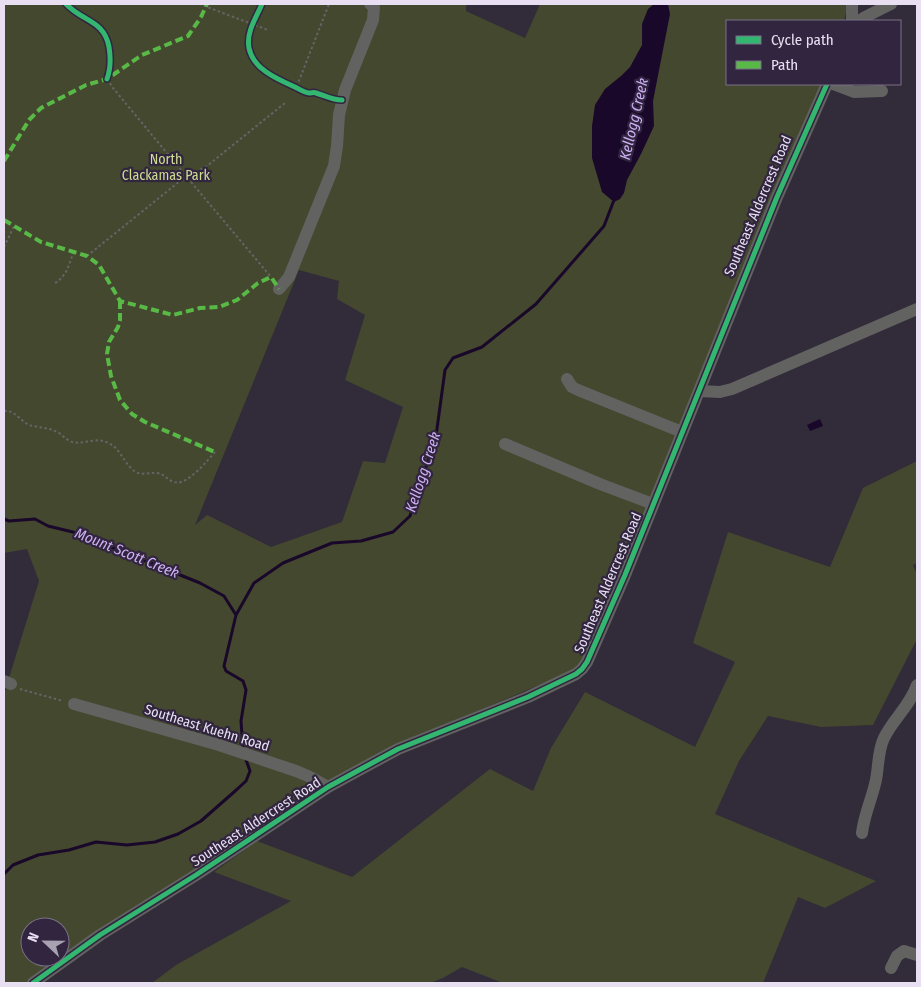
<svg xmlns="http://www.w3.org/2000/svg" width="921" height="987" viewBox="0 0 921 987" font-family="'Fira Sans Condensed',sans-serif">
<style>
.green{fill:#44482f;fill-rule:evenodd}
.water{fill:#19082a}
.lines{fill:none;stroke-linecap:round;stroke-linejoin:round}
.stream{stroke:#19082a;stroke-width:3}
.path{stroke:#656466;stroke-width:2;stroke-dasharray:2.5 2.5;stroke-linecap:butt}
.minor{stroke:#626261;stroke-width:12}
.quiet{stroke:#58b947;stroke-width:4;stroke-dasharray:8 4;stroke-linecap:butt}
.cycleway-casing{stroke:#31253f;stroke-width:8}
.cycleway{stroke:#33b770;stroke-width:5}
.labels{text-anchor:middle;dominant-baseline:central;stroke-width:4.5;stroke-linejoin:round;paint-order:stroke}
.park-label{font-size:14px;fill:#cddd91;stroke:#31253f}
.street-label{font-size:14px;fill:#e8e0f2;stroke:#31253f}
.water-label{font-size:15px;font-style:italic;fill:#d0b1f5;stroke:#31253f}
</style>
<rect width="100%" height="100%" fill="#322b39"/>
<path class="green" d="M4,4H466V11L525,38L540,4H848L844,21H727V84H822L585,658L575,670L393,746L123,916L26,983H4V694L39,581L27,549L4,553ZM299,270L339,281L337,299L365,315L345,380L403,407L385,463L363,461L342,522L271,547L207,515L195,525ZM30,927H60V957H30Z
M917,461V563L913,565L917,575V639L873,725L821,727L768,716L739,761L715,814L876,881L825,908L798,897L763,983H503L462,967L443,978L430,983H152L176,965L291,901L214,872L257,841L352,877L490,769L533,791L551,748L585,692L695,747L735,662L693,643L728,532L830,567L863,488Z"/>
<path class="water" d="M654,4H668L670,14L653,101L654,126L641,154L627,180L624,193L620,199L614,202L602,192L592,158V126L595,105L605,89L621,76L630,67L642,45V24L648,9Z
M820,419L823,426L810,431L807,425Z"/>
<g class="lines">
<path class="stream" d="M4,519L9,521L35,519L48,526L85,535L106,545L200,583L224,596L236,615
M243,749L241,721L246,690L243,681L226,671L224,666L236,615L254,583L283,563L332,543L361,541L393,532L410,516L436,436L445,370L453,358L482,347L536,304L604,226L614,200
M4,874L13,865L38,855L69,850L96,842L127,845L155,842L178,834L201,821L234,792L246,781L250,771L245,757"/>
<path class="path" d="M199,4L268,30
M107,79L113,88L181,170
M295,91L329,4
M196,172L207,166L285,103
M184,179L187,176
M191,182L271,277
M4,247L14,226
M87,256L180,181
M55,283C67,276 69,264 74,251
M4,411C17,410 21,424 33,426C43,428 50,428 59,433C63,436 67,440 72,442C83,445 95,437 106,442C120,447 122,460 132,469C139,477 148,472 157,473C165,474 167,480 174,482C186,487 207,461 215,452
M20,689L63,701"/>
<path class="minor" d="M852,4V21
M859,21L865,17L891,4
M833,84L854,92L882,91
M279,289L289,277L334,166L337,146L339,115L345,90L373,20L374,7L370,4
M567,379L572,387L578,390L682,432
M699,391L720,392L732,389L917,309
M505,444L600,484L653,504
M4,681L11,684
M74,704L219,745L296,771L308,776L328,787
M862,833C864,815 871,801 875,784C879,770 877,752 884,738C893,719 910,706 917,685
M891,968L897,956L904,951L917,955
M33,983L100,935L196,875L328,787L361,769L398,749L528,697L576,674L582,669L587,662L625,575L777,197L827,84"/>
<path class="quiet" d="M4,161L29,120L41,108L86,85L107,79L142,55L188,36L201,17L207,4
M4,220L41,242L87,256L99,265L120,301L173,315L200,308L219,307L237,300L258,283L271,277L279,289
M120,301V320L118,327L109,342L107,354L111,376L120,400L132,414L145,422L215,452"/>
<defs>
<path id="cycleway" d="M66,4C83,22 104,20 109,47C111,59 111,68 107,79
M262,4C256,18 246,32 249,48C253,69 277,79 295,87C299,89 305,93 309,93C312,93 314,92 316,93C326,96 332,100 342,100
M33,983L100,935L196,875L328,787L361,769L398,749L528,697L576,674L582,669L587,662L625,575L777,197L827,84"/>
</defs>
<use href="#cycleway" class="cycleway-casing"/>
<use href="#cycleway" class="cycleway"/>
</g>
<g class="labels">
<g class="park-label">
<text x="166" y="159">North<tspan x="166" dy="16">Clackamas Park</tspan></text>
</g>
<g class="street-label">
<text transform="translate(758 206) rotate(-67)">Southeast Aldercrest Road</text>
<text transform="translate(608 583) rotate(-67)">Southeast Aldercrest Road</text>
<text transform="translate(207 728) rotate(17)">Southeast Kuehn Road</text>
<text transform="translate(256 822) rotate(-33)">Southeast Aldercrest Road</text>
</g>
<g class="water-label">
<text transform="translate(634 119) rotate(-77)">Kellogg Creek</text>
<text transform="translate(423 472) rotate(-72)">Kellogg Creek</text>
<text transform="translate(127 553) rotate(22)">Mount Scott Creek</text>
</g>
</g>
<rect width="921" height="987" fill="none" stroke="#e8e0f2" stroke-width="10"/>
<rect x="726" y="20" width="175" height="65" fill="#31253f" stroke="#7a7087"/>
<rect x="736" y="36" width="25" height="8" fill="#33b770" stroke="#7a7087"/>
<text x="771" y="45" font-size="15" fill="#e8e0f2">Cycle path</text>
<rect x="736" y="61" width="25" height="8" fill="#58b947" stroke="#7a7087"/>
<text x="771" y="70" font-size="15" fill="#e8e0f2">Path</text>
<g transform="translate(45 942) rotate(292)"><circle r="24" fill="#31253f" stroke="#7a7087"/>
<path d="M0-4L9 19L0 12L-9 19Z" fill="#a8a1b1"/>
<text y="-8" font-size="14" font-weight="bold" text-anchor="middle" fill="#e8e0f2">N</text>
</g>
</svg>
